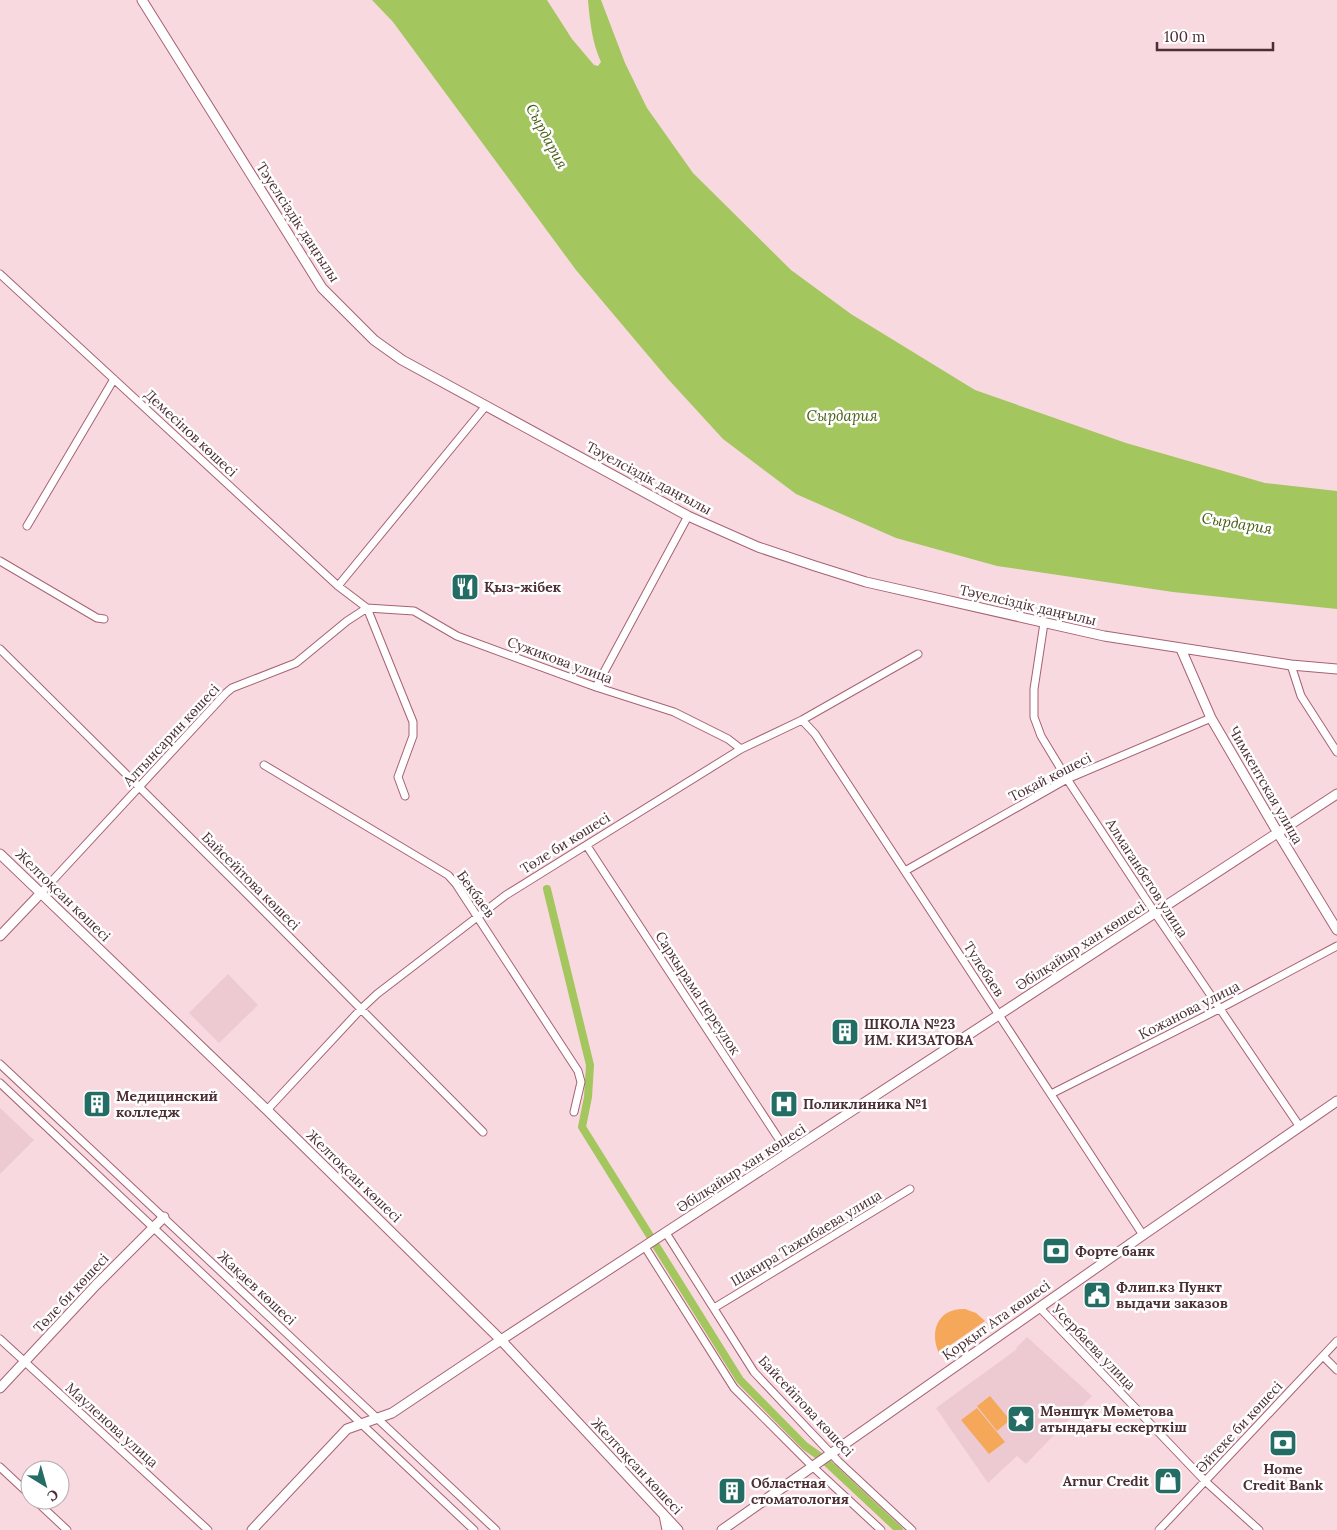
<svg xmlns="http://www.w3.org/2000/svg" width="1337" height="1530" viewBox="0 0 1337 1530" font-family="Lora,serif">
<style>
.built{fill:#edcad1}
.green{fill:#f5a859}
.water{fill:#a4c65e}
.lines{fill:none;stroke-linecap:round;stroke-linejoin:round}
.canal{stroke:#a4c65e;stroke-width:8}
.minor-casing{stroke:#a66273;stroke-width:9}
.tertiary-casing{stroke:#a66273;stroke-width:11}
.minor{stroke:#fff;stroke-width:7}
.tertiary{stroke:#fff;stroke-width:9}
.labels{text-anchor:middle;dominant-baseline:central;stroke-width:5;stroke-linejoin:round;paint-order:stroke}
.street-label{font-size:14px;fill:#4c2e35;stroke:#fff}
.poi-label{font-size:14px;font-weight:bold;fill:#4c2e35;stroke:#fff;text-anchor:start}
.water-label{font-size:15px;font-style:italic;fill:#495e15;stroke:#fff}
</style>
<rect width="100%" height="100%" fill="#f9d9e0"/>
<path class="built" d="M228,974L258,1005L219,1043L189,1013Z
M0,1108L34,1140L0,1174Z
M1027,1337L1092,1396L1026,1464L1017,1456L988,1483L936,1408L1017,1349L1016,1348Z"/>
<path class="green" d="M965,1309L976,1313L985,1321L939,1353C929,1331 938,1308 965,1309Z
M990,1396L1010,1420L997,1431L977,1406Z
M977,1408L1005,1442L989,1454L961,1420Z"/>
<path class="water" d="M372,0H547L572,39L594,65L598,66L601,62C592,42 590,22 588,0H601L625,63L647,108L693,173L791,270L851,314L975,390L1126,443L1265,483L1337,491V609L1173,592L997,566L896,538L796,494L723,439L668,379L576,270L393,22Z"/>
<g class="lines">
<path class="canal" d="M547,889L590,1065L588,1097L582,1127L740,1380L805,1446L822,1458L899,1530"/>
<defs>
<path id="minor" d="M0,274L338,586L367,608
M27,526L114,379
M0,561L97,618L104,619
M338,586L485,407
M367,608L414,611L457,636L596,687L674,712L728,739L741,749
M367,608L413,722V736L398,777L405,796
M1044,623L1034,689V717L1041,736L1067,779L1155,913L1300,1127
M0,649L241,888L483,1132
M1291,665L1301,696L1337,752
M596,687L688,516
M802,720L815,734L1143,1235
M264,765L448,875L456,884L578,1071L581,1082L574,1112
M587,846L788,1153
M905,871L1067,779L1211,718
M41,893L226,693L232,688L296,663L347,621L367,608
M0,1064L496,1530
M0,1083L474,1530
M1051,1094L1219,1009L1337,946
M267,1110L361,1009L377,994L506,895L741,749L802,720L918,654
M666,1233L754,1372L838,1461L912,1530
M645,1247L734,1388L812,1466L881,1530
M1039,1307L1205,1481L1259,1530
M714,1308L910,1189
M0,1339L208,1530
M1323,1356L1337,1370
M0,1467L30,1495
M35,1500L67,1530
M1159,1530L1337,1341"/>
<path id="tertiary" d="M142,0L322,288L374,340L402,360L688,516L758,547L815,566L866,582L1104,636L1291,665L1337,669
M1181,649L1211,718L1278,833L1337,930
M0,854L267,1110L501,1340L678,1530
M0,936L41,893
M0,1388L96,1285L164,1217
M664,1515L667,1530
M252,1530L347,1429L392,1413L501,1340L1337,794
M722,1530L1143,1235L1337,1101"/>
</defs>
<use href="#minor" class="minor-casing"/>
<use href="#tertiary" class="tertiary-casing"/>
<use href="#minor" class="minor"/>
<use href="#tertiary" class="tertiary"/>
</g>
<defs>
<symbol id="restaurant-square" viewBox="-11 -11 22 22"><rect x="-9" y="-9" width="18" height="18" rx="4" fill="#246d64" stroke="#fff"/><path d="M-5-6h1v4h1v-4h1v4h1v-4h1v5L-1.5 .5V6h-2V.5L-5-1ZM5-6V6H3V1.5H1.5Q1.5-4 5-6Z" fill="#fff"/></symbol>
<symbol id="building-square" viewBox="-11 -11 22 22"><rect x="-9" y="-9" width="18" height="18" rx="4" fill="#246d64" stroke="#fff"/><path d="M-4-6H4V6H1V3H-1V6H-4ZM-2.5-4.3h1.7v1.8h-1.7ZM.8-4.3h1.7v1.8H.8ZM-2.5-1h1.7V.8h-1.7ZM.8-1h1.7V.8H.8Z" fill="#fff"/></symbol>
<symbol id="hospital-square" viewBox="-11 -11 22 22"><rect x="-9" y="-9" width="18" height="18" rx="4" fill="#246d64" stroke="#fff"/><path d="M-5-5h3v3.5h4V-5h3V5h-3V1.5h-4V5h-3Z" fill="#fff"/></symbol>
<symbol id="bank-square" viewBox="-11 -11 22 22"><rect x="-9" y="-9" width="18" height="18" rx="4" fill="#246d64" stroke="#fff"/><path d="M-6-4H6V4H-6ZM0-2.3a2.3 2.3 0 1 0 0 4.6a2.3 2.3 0 1 0 0-4.6Z" fill="#fff"/></symbol>
<symbol id="civic-square" viewBox="-11 -11 22 22"><rect x="-9" y="-9" width="18" height="18" rx="4" fill="#246d64" stroke="#fff"/><path d="M-.6-6.5H3V-4.5H.6V-3L4-1V1h2V6H-6V1h2V-1L-.6-3ZM-1.2 2.5V6h2.4V2.5Z" fill="#fff"/></symbol>
<symbol id="sight-square" viewBox="-11 -11 22 22"><rect x="-9" y="-9" width="18" height="18" rx="4" fill="#246d64" stroke="#fff"/><path d="M0-6L1.8-2.2L6-1.7L2.9 1.2L3.7 5.4L0 3.3L-3.7 5.4L-2.9 1.2L-6-1.7L-1.8-2.2Z" fill="#fff"/></symbol>
<symbol id="shop-square" viewBox="-11 -11 22 22"><rect x="-9" y="-9" width="18" height="18" rx="4" fill="#246d64" stroke="#fff"/><path d="M-5-2.5h2.3a2.7 3.5 0 0 1 5.4 0H5L5.5 6h-11ZM-1.5-2.5h3a1.5 2.3 0 0 0-3 0Z" fill="#fff"/></symbol>
</defs>
<g fill-rule="evenodd">
<use href="#restaurant-square" x="449" y="571" width="32" height="32"/>
<use href="#building-square" x="829" y="1016" width="32" height="32"/>
<use href="#building-square" x="81" y="1088" width="32" height="32"/>
<use href="#hospital-square" x="768" y="1088" width="32" height="32"/>
<use href="#bank-square" x="1040" y="1235" width="32" height="32"/>
<use href="#civic-square" x="1081" y="1279" width="32" height="32"/>
<use href="#sight-square" x="1005" y="1403" width="32" height="32"/>
<use href="#bank-square" x="1267" y="1427" width="32" height="32"/>
<use href="#shop-square" x="1152" y="1465" width="32" height="32"/>
<use href="#building-square" x="716" y="1475" width="32" height="32"/>
</g>
<g class="labels">
<g class="street-label">
<text transform="translate(298 222) rotate(57)">Тәуелсіздік даңғылы</text>
<text transform="translate(191 433) rotate(43)">Демесінов көшесі</text>
<text transform="translate(649 478) rotate(28)">Тәуелсіздік даңғылы</text>
<text transform="translate(1028 605) rotate(13)">Тәуелсіздік даңғылы</text>
<text transform="translate(560 660) rotate(20)">Сужикова улица</text>
<text transform="translate(171 735) rotate(-47)">Алтынсарин көшесі</text>
<text transform="translate(1050 777) rotate(-27)">Тоқай көшесі</text>
<text transform="translate(1266 785) rotate(60)">Чимкентская улица</text>
<text transform="translate(565 843) rotate(-32)">Төле би көшесі</text>
<text transform="translate(1147 878) rotate(57)">Алмаганбетов улица</text>
<text transform="translate(251 881) rotate(45)">Байсейітова көшесі</text>
<text transform="translate(476 894) rotate(54)">Бекбаев</text>
<text transform="translate(63 895) rotate(44)">Желтоқсан көшесі</text>
<text transform="translate(1080 946) rotate(-33)">Әбілқайыр хан көшесі</text>
<text transform="translate(984 969) rotate(57)">Тулебаев</text>
<text transform="translate(698 993) rotate(57)">Саркырама переулок</text>
<text transform="translate(1189 1010) rotate(-27)">Кожанова улица</text>
<text transform="translate(741 1168) rotate(-33)">Әбілқайыр хан көшесі</text>
<text transform="translate(354 1176) rotate(44)">Желтоқсан көшесі</text>
<text transform="translate(806 1238) rotate(-31)">Шакира Тажибаева улица</text>
<text transform="translate(257 1288) rotate(43)">Жақаев көшесі</text>
<text transform="translate(71 1293) rotate(-47)">Төле би көшесі</text>
<text transform="translate(996 1320) rotate(-35)">Қорқыт Ата көшесі</text>
<text transform="translate(1094 1347) rotate(46)">Усербаева улица</text>
<text transform="translate(806 1406) rotate(47)">Байсейітова көшесі</text>
<text transform="translate(112 1425) rotate(42)">Мауленова улица</text>
<text transform="translate(1239 1427) rotate(-47)">Әйтеке би көшесі</text>
<text transform="translate(637 1466) rotate(47)">Желтоқсан көшесі</text>
</g>
<g class="poi-label">
<text x="484" y="587">Қыз-жібек</text>
<text x="864" y="1024">ШКОЛА №23<tspan x="864" dy="16">ИМ. КИЗАТОВА</tspan></text>
<text x="116" y="1096">Медицинский<tspan x="116" dy="16">колледж</tspan></text>
<text x="803" y="1104">Поликлиника №1</text>
<text x="1075" y="1251">Форте банк</text>
<text x="1116" y="1287">Флип.кз Пункт<tspan x="1116" dy="16">выдачи заказов</tspan></text>
<text x="1040" y="1411">Мәншүк Мәметова<tspan x="1040" dy="16">атындағы ескерткіш</tspan></text>
<text x="1283" y="1469" text-anchor="middle">Home<tspan x="1283" dy="16">Credit Bank</tspan></text>
<text x="1149" y="1481" text-anchor="end">Arnur Credit</text>
<text x="751" y="1483">Областная<tspan x="751" dy="16">стоматология</tspan></text>
</g>
<g class="water-label">
<text transform="translate(547 136) rotate(62)">Сырдария</text>
<text x="842" y="415">Сырдария</text>
<text transform="translate(1237 523) rotate(9)">Сырдария</text>
</g>
</g>
<g transform="translate(45 1485) rotate(143)"><circle r="24" fill="#ffffff" stroke="#b7abae"/>
<path d="M0-4L9 19L0 12L-9 19Z" fill="#246d64"/>
<text y="-8" font-size="14" font-weight="bold" text-anchor="middle" fill="#4c2e35">С</text>
</g>
<path d="M1157 42v8h116v-8" fill="none" stroke="#4c2e35" stroke-width="2.5"/>
<text x="1164" y="42" font-size="15" fill="#4c2e35" stroke="#ffffff" stroke-width="4" paint-order="stroke">100 m</text>
</svg>
